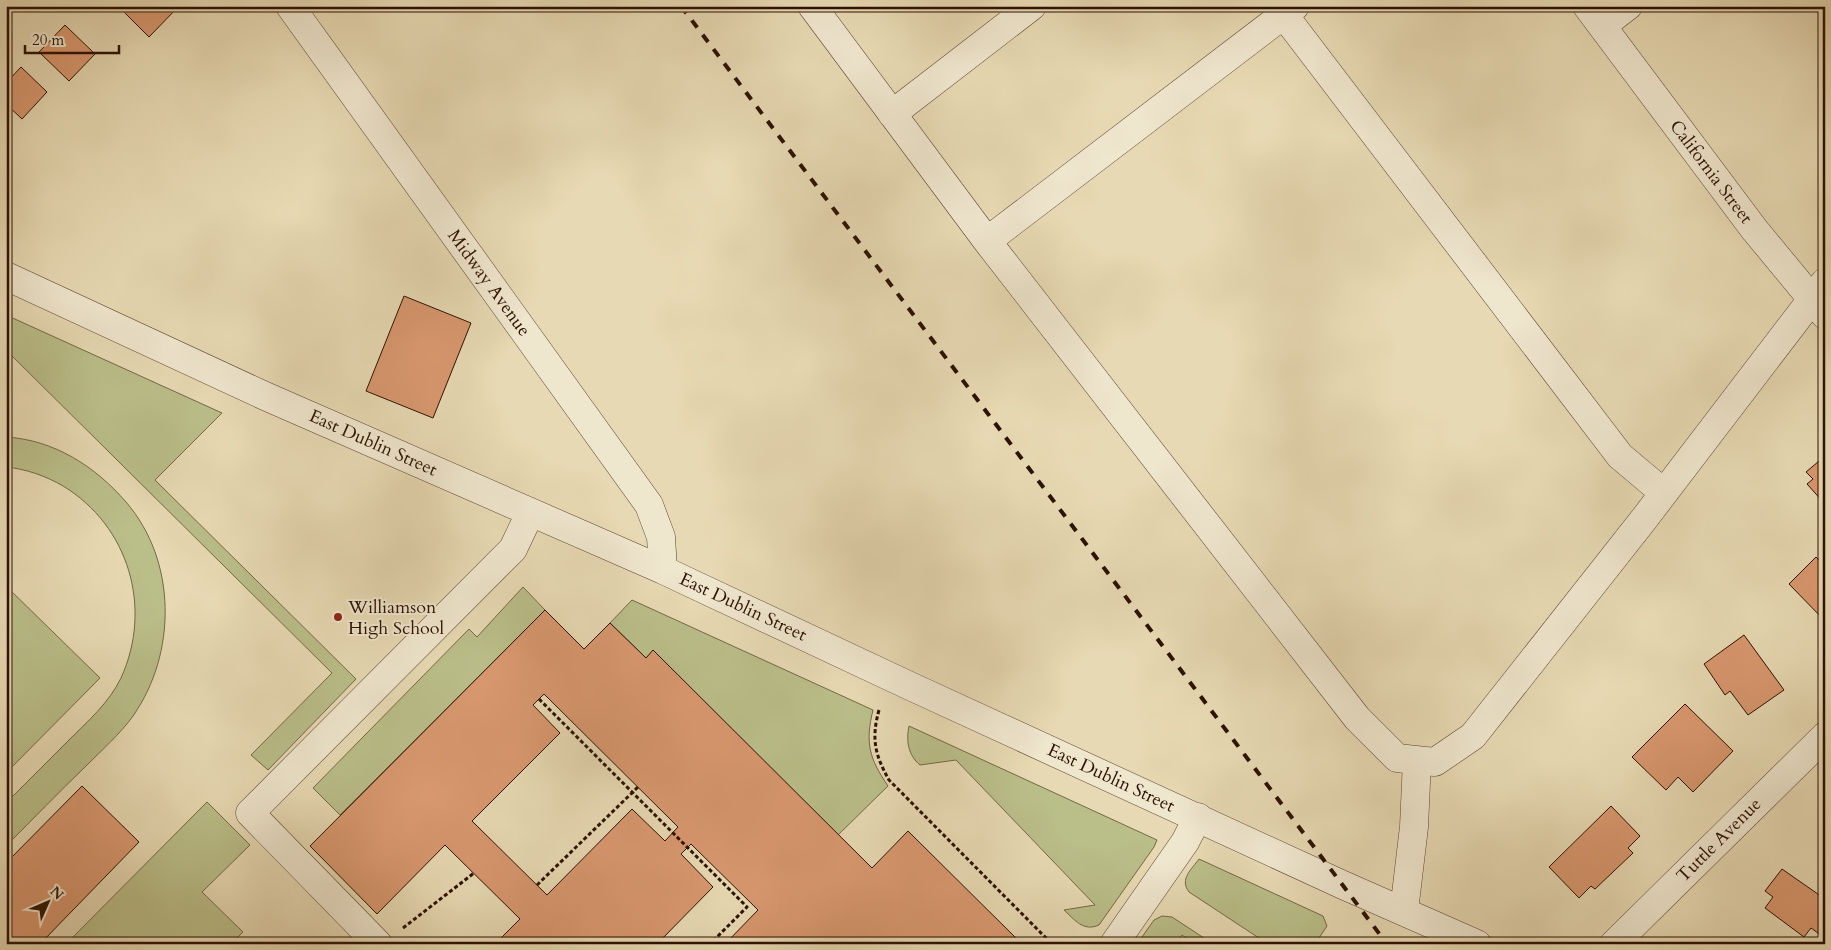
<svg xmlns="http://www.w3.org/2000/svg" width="1831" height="950" viewBox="0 0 1831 950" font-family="Cardo,serif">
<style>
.green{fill:#babe89;stroke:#736845}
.building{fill:#d9986f;stroke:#2c1101;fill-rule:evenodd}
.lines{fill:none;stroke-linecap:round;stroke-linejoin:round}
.minor-casing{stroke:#5b432e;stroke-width:29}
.path{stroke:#2c1101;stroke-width:3;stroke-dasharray:4 2.5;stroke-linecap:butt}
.minor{stroke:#efe6ce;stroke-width:28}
.rail{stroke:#2c1101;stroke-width:4;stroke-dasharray:9 9;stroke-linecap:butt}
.poi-dot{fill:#8f2418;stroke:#efe6ce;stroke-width:2}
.labels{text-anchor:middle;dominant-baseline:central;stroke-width:4;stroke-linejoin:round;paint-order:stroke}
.street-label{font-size:18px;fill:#2c1101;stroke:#efe6ce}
.poi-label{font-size:18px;fill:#2c1101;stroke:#efe6ce;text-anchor:start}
</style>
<rect width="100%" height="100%" fill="#e7d9b3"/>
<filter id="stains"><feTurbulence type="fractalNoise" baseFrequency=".004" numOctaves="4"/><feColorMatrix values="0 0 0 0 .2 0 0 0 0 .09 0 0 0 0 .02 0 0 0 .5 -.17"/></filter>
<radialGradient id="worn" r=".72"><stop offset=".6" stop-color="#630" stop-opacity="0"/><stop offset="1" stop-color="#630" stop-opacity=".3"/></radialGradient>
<path class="green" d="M6,315L222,413L155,480L356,679L268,770L251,755L332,673L6,350Z
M6,437C54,440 95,466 126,502C177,561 177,653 133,716C120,734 102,750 86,766C59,792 33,819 6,846V803C27,782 47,762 68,741C87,722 109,703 121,678C153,608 129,526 63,486C46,476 26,469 6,467Z
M6,586L100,678L6,773Z
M523,587L545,610L340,815L313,788L469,629L477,637Z
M632,600L873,710C865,743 869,758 888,786L838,835L653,651L646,658L610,623Z
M909,726L1157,840L1154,847L1099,925C1083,932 1075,920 1064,910L1095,905L956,760L920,765C908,755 906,741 909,726Z
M207,802L250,845L202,892L243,932L231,944H66Z
M1199,859L1323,916L1327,926L1315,944H1268L1189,892C1179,879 1192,869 1199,859Z
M1162,916L1172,917L1207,940V944H1195L1182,935L1176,944H1137L1154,920Z"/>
<path class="building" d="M125,6H179L149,37L122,10Z
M65,25L95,54L69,81L39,52Z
M21,67L47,92L22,119L6,104V83Z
M404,296L471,323L433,418L366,391Z
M1825,456V502L1824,503L1807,484L1813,479L1806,472Z
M1816,557L1825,566V621L1789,584Z
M545,610L584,649L610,623L646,658L653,650L872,868L908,831L1022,944H725L758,910L691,844L681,854L713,887L657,944H495L520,919L445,845L377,914L310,846ZM544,694L678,827L665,841L632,809L547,895L472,821L560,733L533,705Z
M1744,635L1784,690L1748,715L1730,691L1725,695L1704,664Z
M1685,704L1733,751L1693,792L1678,777L1666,790L1632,757Z
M82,786L139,842L40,944H6V863Z
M1611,806L1640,836L1628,848L1633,853L1595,889L1591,886L1579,898L1549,867Z
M1782,869L1825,899V932L1822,936L1811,928L1804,937L1765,908L1773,897L1765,891Z"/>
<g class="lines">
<defs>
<path id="minor" d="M290,6L649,505L661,537L663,570
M812,6L987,241L1357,718L1397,758L1435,762L1473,736L1644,519L1825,282
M1587,6L1754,229L1825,315
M1284,15L1620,456L1664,493
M1602,26L1628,6
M892,114L1032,6
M987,241L1295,6
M6,276L265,396L663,570L910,686L1343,885L1477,944
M1404,911L1414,827L1417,760
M378,944L250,813L513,549L530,513
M1114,944L1185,842L1198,817
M1614,944L1825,736"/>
</defs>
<use href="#minor" class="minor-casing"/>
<path class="path" d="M539,699L747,907L710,944
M879,710C871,739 875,755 889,780L1052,944
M537,885L638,787
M403,928L474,873"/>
<use href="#minor" class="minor"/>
<path class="rail" d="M681,6L1387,944"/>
</g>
<circle class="poi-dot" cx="338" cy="617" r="5"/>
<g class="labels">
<g class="street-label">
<text transform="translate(1711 172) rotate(53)">California Street</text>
<text transform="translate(489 283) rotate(54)">Midway Avenue</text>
<text transform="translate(373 443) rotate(24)">East Dublin Street</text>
<text transform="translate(743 607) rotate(25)">East Dublin Street</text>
<text transform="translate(1111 778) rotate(25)">East Dublin Street</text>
<text transform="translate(1719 840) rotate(-45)">Tuttle Avenue</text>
</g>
<g class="poi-label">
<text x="348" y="607">Williamson<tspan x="348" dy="21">High School</tspan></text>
</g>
</g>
<rect width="1831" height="950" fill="none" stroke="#e7d9b3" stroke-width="25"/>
<rect x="8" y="8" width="1816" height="935" fill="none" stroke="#2c1101" stroke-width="2.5"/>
<rect x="12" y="12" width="1806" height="925" fill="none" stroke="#2c1101"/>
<g transform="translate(48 902) rotate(45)" stroke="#efe6ce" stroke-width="4" paint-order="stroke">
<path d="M0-4L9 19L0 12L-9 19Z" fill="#2c1101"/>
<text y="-8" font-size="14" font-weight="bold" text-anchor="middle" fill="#2c1101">N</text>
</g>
<path d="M25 45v8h94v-8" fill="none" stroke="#2c1101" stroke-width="2.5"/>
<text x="32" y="45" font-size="15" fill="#2c1101" stroke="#efe6ce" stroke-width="4" paint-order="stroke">20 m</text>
<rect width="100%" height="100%" filter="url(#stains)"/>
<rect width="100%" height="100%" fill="url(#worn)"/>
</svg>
